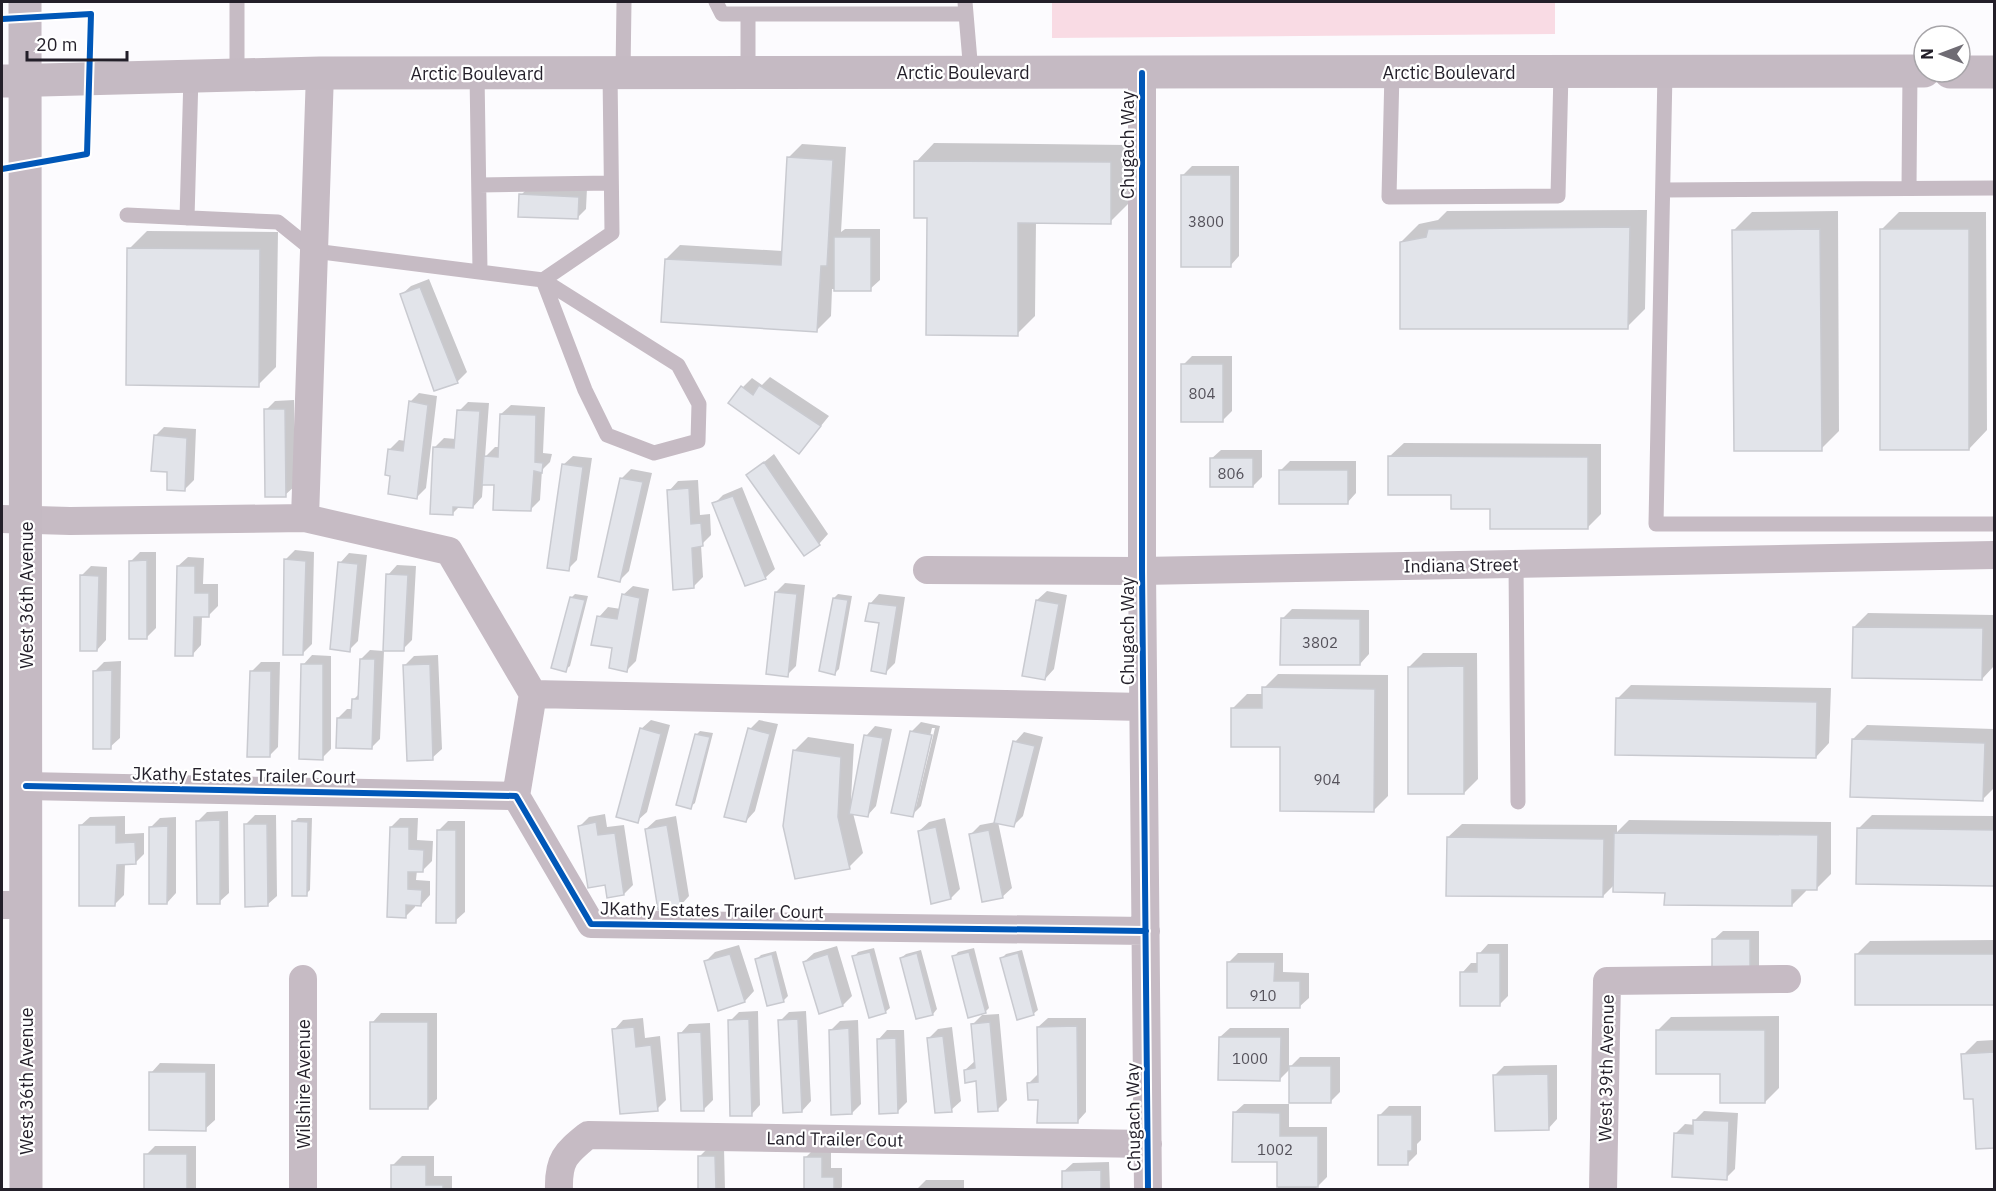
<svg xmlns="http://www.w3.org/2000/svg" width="1996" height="1191" viewBox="0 0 1996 1191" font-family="'IBM Plex Sans',sans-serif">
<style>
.green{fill:#f9dbe4}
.shadow{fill:#0003;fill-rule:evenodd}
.building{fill:#e2e4ea;stroke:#c9cad0;stroke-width:1.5}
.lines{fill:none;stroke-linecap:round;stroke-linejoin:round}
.lane{stroke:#c6bbc4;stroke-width:15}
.street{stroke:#c6bbc4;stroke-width:28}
.secondary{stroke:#c5bac3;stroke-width:33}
.cycleway-casing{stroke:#fff;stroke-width:10}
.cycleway{stroke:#0057b8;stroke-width:6}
.labels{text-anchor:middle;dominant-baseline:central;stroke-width:4.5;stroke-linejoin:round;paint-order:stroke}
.number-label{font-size:15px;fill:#55525b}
.street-label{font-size:18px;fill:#231f29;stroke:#fff}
</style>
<rect width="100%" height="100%" fill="#fcfbfe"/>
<path class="green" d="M1052,2H1555V34L1052,38Z"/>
<path class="shadow" d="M934,143L1128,145V204L1110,222H1036L1035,316L1017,334L928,216L916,162Z
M802,144L846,147L841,232L845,229H880V280L870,289H832L831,316L817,330L666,259L680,245L783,251L788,158Z
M1192,166H1239V256L1230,266L1183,175Z
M530,186L587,188L586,209L577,218L521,195Z
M1647,210L1645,309L1627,327L1401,242L1419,224L1438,220L1447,211Z
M1838,211L1839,431L1821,449L1734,230L1752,212Z
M1899,212H1986L1987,430L1969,449L1881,230Z
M147,231L278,232L276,367L258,385L129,249Z
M429,279L467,372L457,382L401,295L411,286Z
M1192,356H1232V411L1223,420L1183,365Z
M770,377L829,416L799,453L743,387L752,378L762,385Z
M419,393L437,396L426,488L417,497L392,475L390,449L399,440L406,441L410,402Z
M294,400L295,486L285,495L266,410L275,401Z
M468,402L489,403L485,457L495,447H500L501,414L511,405L545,407L543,453L552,454L550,462L542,470L540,500L530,510L496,484H483L482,497L473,507L460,506L452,514L434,448L444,438L456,439L459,411Z
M164,427L196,429L194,480L185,489L169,471L155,436Z
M1404,443L1601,444V514L1587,528L1492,508L1452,494L1390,456Z
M1221,450H1262V477L1253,486L1211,459Z
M774,454L828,534L819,544L748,475Z
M573,456L592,458L577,560L568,569L563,465Z
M1290,461H1356V493L1347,503L1281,470Z
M631,469L652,473L629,571L619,581L622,478Z
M698,480L700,515L710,514L711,535L701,545L703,577L693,587L669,491L678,481Z
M742,487L775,569L765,578L714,504L723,495Z
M295,550L314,552L312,644L302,654L286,559Z
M140,552H156V628L146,638L130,562Z
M349,553L367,555L358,641L349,650L340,563Z
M188,557L204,558L203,584H218V606L208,616H202L201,645L192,655L178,566Z
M397,565L416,566L412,640L403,649L388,575Z
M91,566L107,567L106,640L97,650L81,576Z
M785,583L805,585L796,666L787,675L776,592Z
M633,586L649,589L636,661L627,670L599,617L608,607L621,609L623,595Z
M1047,591L1067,595L1054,669L1045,679L1037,600Z
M575,594L588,596L570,666L565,670L571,598Z
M838,594L852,596L839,669L835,673L834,598Z
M879,594L905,597L895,663L886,672L881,621L870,604Z
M1292,609L1369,610V654L1360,664L1282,619Z
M1868,613L1994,615V666L1982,679L1854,627Z
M370,650L384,651L380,739L371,748L338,718L347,709H353V700L360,693L361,659Z
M1423,653H1477L1478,779L1464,793L1409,667Z
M312,655L331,656V749L322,758L303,665Z
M438,655L442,749L432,758L405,665L414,656Z
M121,661L120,738L110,747L95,671L104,662Z
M261,662H280L278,747L269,756L251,672Z
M1278,674L1388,675V796L1374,810L1233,708L1247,694H1264V688Z
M1631,685L1831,688L1829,743L1816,757L1617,699Z
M651,720L670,725L647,812L637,821L641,729Z
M759,720L778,724L755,811L746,821L750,729Z
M921,722L940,726L921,806L912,815V731ZM932,728H935L916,807H913Z
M1867,725L1994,729V788L1983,799L1853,739Z
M875,726L892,729L876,806L867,816L853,813L863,853L849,867L794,751L808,737L854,744L851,800H853L866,736Z
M700,731L713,733L695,803L690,807L696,735Z
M1024,732L1043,737L1023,816L1014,825L998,822L1012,888L1002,897L971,834L980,825L996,822L1015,742Z
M228,811L229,893L219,902L198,821L207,812Z
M605,814L607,827L624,825L633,885L624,894L606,883L580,826L589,817Z
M255,815H276L277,896L267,905L246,824Z
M1872,815L1994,816V884L1857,882L1858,829Z
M125,816V834L144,833V854L135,863H125L124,895L115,904L80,826L90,817Z
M676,816L689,896L680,906L646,829L656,820Z
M176,817V893L167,903L151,827L160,818Z
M298,818H312L310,890L306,894L294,822Z
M400,818H418L417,840L433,841L432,861L423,870H417L416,880L430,881V895L421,905L415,904V907L406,916L391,827Z
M945,818L960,889L951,898L919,831L929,822Z
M1629,820L1831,822V874L1817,888H1806V891L1792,905L1615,884L1603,896L1448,837L1462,824L1617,825V832Z
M448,821H465V912L455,921L439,830Z
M1723,931H1759V966L1750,976L1713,940Z
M1994,940V1003L1856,1004V955L1870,941Z
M1488,944H1508V996L1499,1005L1462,973L1471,963H1479V954Z
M739,945L754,991L745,1001L706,961L715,952Z
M837,946L852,996L843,1005L804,962L814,953Z
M874,948L890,1008L885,1012L854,957L858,952Z
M974,948L989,1008L982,1015L999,1014L1007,1100L997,1110L978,1079L965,1070L975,1061L973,1024L985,1012L954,957L958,952Z
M921,950L937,1009L933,1014L901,958L906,954Z
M1022,950L1038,1010L1033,1014L1002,958L1006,954Z
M776,951L788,996L783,1001L757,959L761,955Z
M1238,953H1283V972L1309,973V998L1299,1007L1229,962Z
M758,1011L760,1105L751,1115L730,1021L739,1012Z
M806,1011L811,1101L802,1111L780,1021L789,1012Z
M381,1013H437V1099L428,1108L372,1023Z
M1779,1016V1088L1765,1102L1657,1031L1671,1017Z
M643,1018L645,1038L660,1036L666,1100L657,1109L614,1030L623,1020Z
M1048,1018H1086V1112L1077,1122L1039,1098L1029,1083L1039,1073L1038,1027Z
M858,1020L861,1104L852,1113L831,1030L840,1021Z
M710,1023L713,1100L704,1109L680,1034L689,1024Z
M952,1027L961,1101L951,1110L928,1039L938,1029Z
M1230,1028H1289V1068L1300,1057H1340V1092L1330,1102L1291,1068L1280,1079L1220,1037Z
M887,1030H904L907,1102L898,1111L878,1040Z
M1994,1040V1146L1977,1147L1975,1097L1963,1055L1977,1041Z
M160,1063L215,1064V1120L205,1129L151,1073Z
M1557,1065V1119L1548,1129L1494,1076L1504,1066Z
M1244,1104H1289V1127H1327V1177L1315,1189L1318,1190H1244L1278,1189V1161L1234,1113Z
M1389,1106H1421V1140L1417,1144V1154L1407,1164L1380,1115Z
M1704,1111L1738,1113L1735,1169L1726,1178L1676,1133L1685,1124L1695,1125V1120Z
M155,1146H196V1190H146V1155Z
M724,1147L725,1190H700L699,1157L708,1148Z
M815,1148H831V1168H842V1187L840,1190H806V1157Z
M402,1156H434V1176H452V1190H392L393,1165Z
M1109,1162L1110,1190H1064L1063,1172L1073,1163Z
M926,1180H964V1190H916Z"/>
<path class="building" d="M787,157L833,160L827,266H821L817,332L661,322L665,259L781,265Z
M914,161L1111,162V224L1018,223V336L926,335L927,218H914Z
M1181,175H1231V267H1181Z
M519,194L579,197L578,219L518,217Z
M1630,227L1628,329H1400V242L1426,237L1428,229Z
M1820,229L1822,451H1734L1732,230Z
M1880,229H1969V450H1880Z
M834,237H871V291H834Z
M127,248L260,249L259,387L126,385Z
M420,287L458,383L434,391L400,294Z
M1181,364H1223V422H1181Z
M759,385L821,426L799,454L728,403L741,386L753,395Z
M409,401L428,405L417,499L388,494L390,476L385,475L388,449L403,451Z
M264,409H285L286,497H265Z
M457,410L480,411L473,508L453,507V515L430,514L433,447L454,448Z
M500,414L536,415L535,462L543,463L542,473L534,471L531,511L493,510L494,485H482L484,456L498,457Z
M154,435L187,438L185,491L167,490V472L151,471Z
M1388,456L1588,457V529H1490V509H1451V495H1388Z
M1210,458H1253V487H1210Z
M764,462L820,545L804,556L746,475Z
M562,464L583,467L569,571L547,568Z
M1279,470H1348V504H1279Z
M620,478L643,482L620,582L598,577Z
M689,488L691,524L701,523L703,546L692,548L694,588L673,590L667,490Z
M733,496L766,579L745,586L712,503Z
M284,559L306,561L303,655H283Z
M147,560V639H129V561Z
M338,562L358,564L350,652L330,649Z
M177,566H195V593H209V617H194L193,656H175Z
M386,574L408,575L404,651H383Z
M80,575L99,576L97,651H80Z
M775,592L797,594L788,677L766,674Z
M622,594L640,598L627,672L609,668L612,648L591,645L597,616L617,619Z
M570,597L585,600L566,672L551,668Z
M833,598L848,600L835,675L819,671Z
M1036,600L1059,604L1045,680L1022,676Z
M869,603L897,606L886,674L871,671L879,623L865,621Z
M1281,618L1360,619V665H1280Z
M1853,627L1983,628L1982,680L1852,678Z
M360,659H375L372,749L336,748L337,718H351L352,699H358Z
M301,664H323V760L299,759Z
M430,664L433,760L407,761L403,665Z
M1464,666V794H1408V667Z
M112,670L111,749H93V671Z
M250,671H271L270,757H247Z
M1262,687L1375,689L1374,812L1280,811V747H1231V708H1262Z
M1616,698L1817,702L1816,758L1615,755Z
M640,728L661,734L638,823L616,817Z
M748,728L770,734L746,822L724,817Z
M910,731L932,735L913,817L891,813Z
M695,734L710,737L691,809L676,805Z
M864,735L883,738L868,817L849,814Z
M1852,739L1985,743L1983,801L1850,797Z
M1013,741L1035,746L1014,827L994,823Z
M793,750L841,757L838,817L850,869L795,879L783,826Z
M220,820V904H197L196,821Z
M292,821L308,822L307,896H292Z
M596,822L598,835L615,833L624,895L607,898L605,885L588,888L578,826Z
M244,824H267L268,906L245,907Z
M79,825H116V843L135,842L136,864L117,865L115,906H79Z
M667,825L681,907L658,910L645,829Z
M168,826L167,904H149V827Z
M390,827H409V849L424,850L423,872H408V889L422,890L421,906L406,905V918L387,917Z
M936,827L951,899L931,904L918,831Z
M1857,828L1994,830V886L1856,884Z
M437,830H456V923H436Z
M989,830L1003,898L982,902L969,834Z
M1614,833L1818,835L1817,890H1792V906L1664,905L1665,893L1613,892Z
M1447,837L1604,839L1603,897L1446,896Z
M1712,939H1750V977H1712Z
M870,952L886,1013L869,1018L852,956Z
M969,952L986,1013L968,1018L952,956Z
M917,953L933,1015L916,1019L900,958Z
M1018,953L1034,1015L1017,1020L1000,958Z
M1477,953H1500V1006H1460V972H1477Z
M730,954L745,1002L718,1011L704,961Z
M772,954L784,1002L767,1006L755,959Z
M828,954L843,1006L819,1014L803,962Z
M1855,954H1994V1005H1855Z
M1227,962H1275L1274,981H1300V1008H1227Z
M749,1019L752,1116H730L728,1020Z
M798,1019L802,1112L783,1113L778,1020Z
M370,1022H428V1109H370Z
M990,1022L998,1111L978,1112L976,1081L965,1083L964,1070L975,1068L971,1024Z
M1077,1026L1078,1123H1037L1038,1100H1028L1027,1083L1038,1082L1037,1027Z
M634,1027L636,1047L651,1045L658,1111L620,1114L612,1029Z
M849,1028L852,1114L831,1115L829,1030Z
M1656,1030H1765V1103H1720V1074H1656Z
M701,1032L704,1111H681L678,1033Z
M943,1036L952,1112L935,1113L927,1038Z
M1219,1037H1281L1280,1081L1218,1080Z
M896,1038L898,1113L879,1114L877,1039Z
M1994,1052V1148L1976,1149L1973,1099H1964L1961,1054Z
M1289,1066H1331V1103H1289Z
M149,1072H206V1131L149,1130Z
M1548,1074L1549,1130L1495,1131L1493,1075Z
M1233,1112L1280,1113V1136H1318V1187H1277V1162H1232Z
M1378,1115H1412V1151H1408V1165H1378Z
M1693,1120L1729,1121L1727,1180L1672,1177L1674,1133L1693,1134Z
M144,1154H187V1190H144Z
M698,1156H715L716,1190H698Z
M804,1157H822V1177H834V1190H804Z
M391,1165H426V1185H443V1190H391Z
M1101,1170V1190H1062V1171Z"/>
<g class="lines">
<path class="lane" d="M237,2V75
M716,2L722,14H965
M965,2L971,73
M748,72V14
M1392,72L1389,197L1558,196L1561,72
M1665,72L1656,524H1994
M477,73L480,271
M623,73L624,2
M479,185L611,183
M1909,188L1910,71
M1664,190L1994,188
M127,215L278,222L314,251L543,280L585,390L607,435L654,453L698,441L699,404L678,365L543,280L612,233L610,73
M187,218L191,76
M1516,564L1518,802"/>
<path class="street" d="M1142,73V571L1148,1190
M305,518L320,73
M2,519L70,521L305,518L449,551L533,694L516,796
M927,570L1142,571L1994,555
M533,694L1143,707
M26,786L516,796L591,924L1146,931
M2,905H26
M303,1190V979
M559,1190C558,1159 566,1153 588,1135L1148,1144
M1603,1190L1607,981L1787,979"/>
<path class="secondary" d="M25,2L26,1190
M1950,72H1994
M2,81L320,73L1924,71"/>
<defs>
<path id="cycleway" d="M2,19L91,14L87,154L2,169
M1142,73V571L1148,1190
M26,786L516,796L591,924L1146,931"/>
</defs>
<use href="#cycleway" class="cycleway-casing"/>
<use href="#cycleway" class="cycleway"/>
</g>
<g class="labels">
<g class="number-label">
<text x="1206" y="221">3800</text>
<text x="1202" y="393">804</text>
<text x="1231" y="473">806</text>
<text x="1320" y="642">3802</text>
<text x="1327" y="779">904</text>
<text x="1263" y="995">910</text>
<text x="1250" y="1058">1000</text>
<text x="1275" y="1149">1002</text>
</g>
<g class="street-label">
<text x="963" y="72">Arctic Boulevard</text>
<text x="1449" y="72">Arctic Boulevard</text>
<text x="477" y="73">Arctic Boulevard</text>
<text transform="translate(1127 145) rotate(-90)">Chugach Way</text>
<text transform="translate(1461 565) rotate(-1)">Indiana Street</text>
<text transform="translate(26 595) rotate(-90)">West 36th Avenue</text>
<text transform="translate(1127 631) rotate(-90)">Chugach Way</text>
<text transform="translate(244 775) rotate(1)">JKathy Estates Trailer Court</text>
<text transform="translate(712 910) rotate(1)">JKathy Estates Trailer Court</text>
<text transform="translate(1606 1068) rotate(-89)">West 39th Avenue</text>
<text transform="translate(26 1081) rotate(-90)">West 36th Avenue</text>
<text transform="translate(303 1084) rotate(-90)">Wilshire Avenue</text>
<text transform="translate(1133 1117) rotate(-91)">Chugach Way</text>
<text transform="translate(835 1139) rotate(1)">Land Trailer Cout</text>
</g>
</g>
<rect width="1996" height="1191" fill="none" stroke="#231f29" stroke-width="6"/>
<g transform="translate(1942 54) rotate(270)"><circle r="28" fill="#ffffff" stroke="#a7a5a9" stroke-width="1.5"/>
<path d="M0-4.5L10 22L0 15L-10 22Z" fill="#6f6c74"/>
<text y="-9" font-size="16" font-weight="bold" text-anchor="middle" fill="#231f29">N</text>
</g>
<path d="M27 51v9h100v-9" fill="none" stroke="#231f29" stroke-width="3"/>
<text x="36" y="51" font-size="18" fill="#231f29" stroke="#ffffff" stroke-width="4.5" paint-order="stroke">20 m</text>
</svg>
